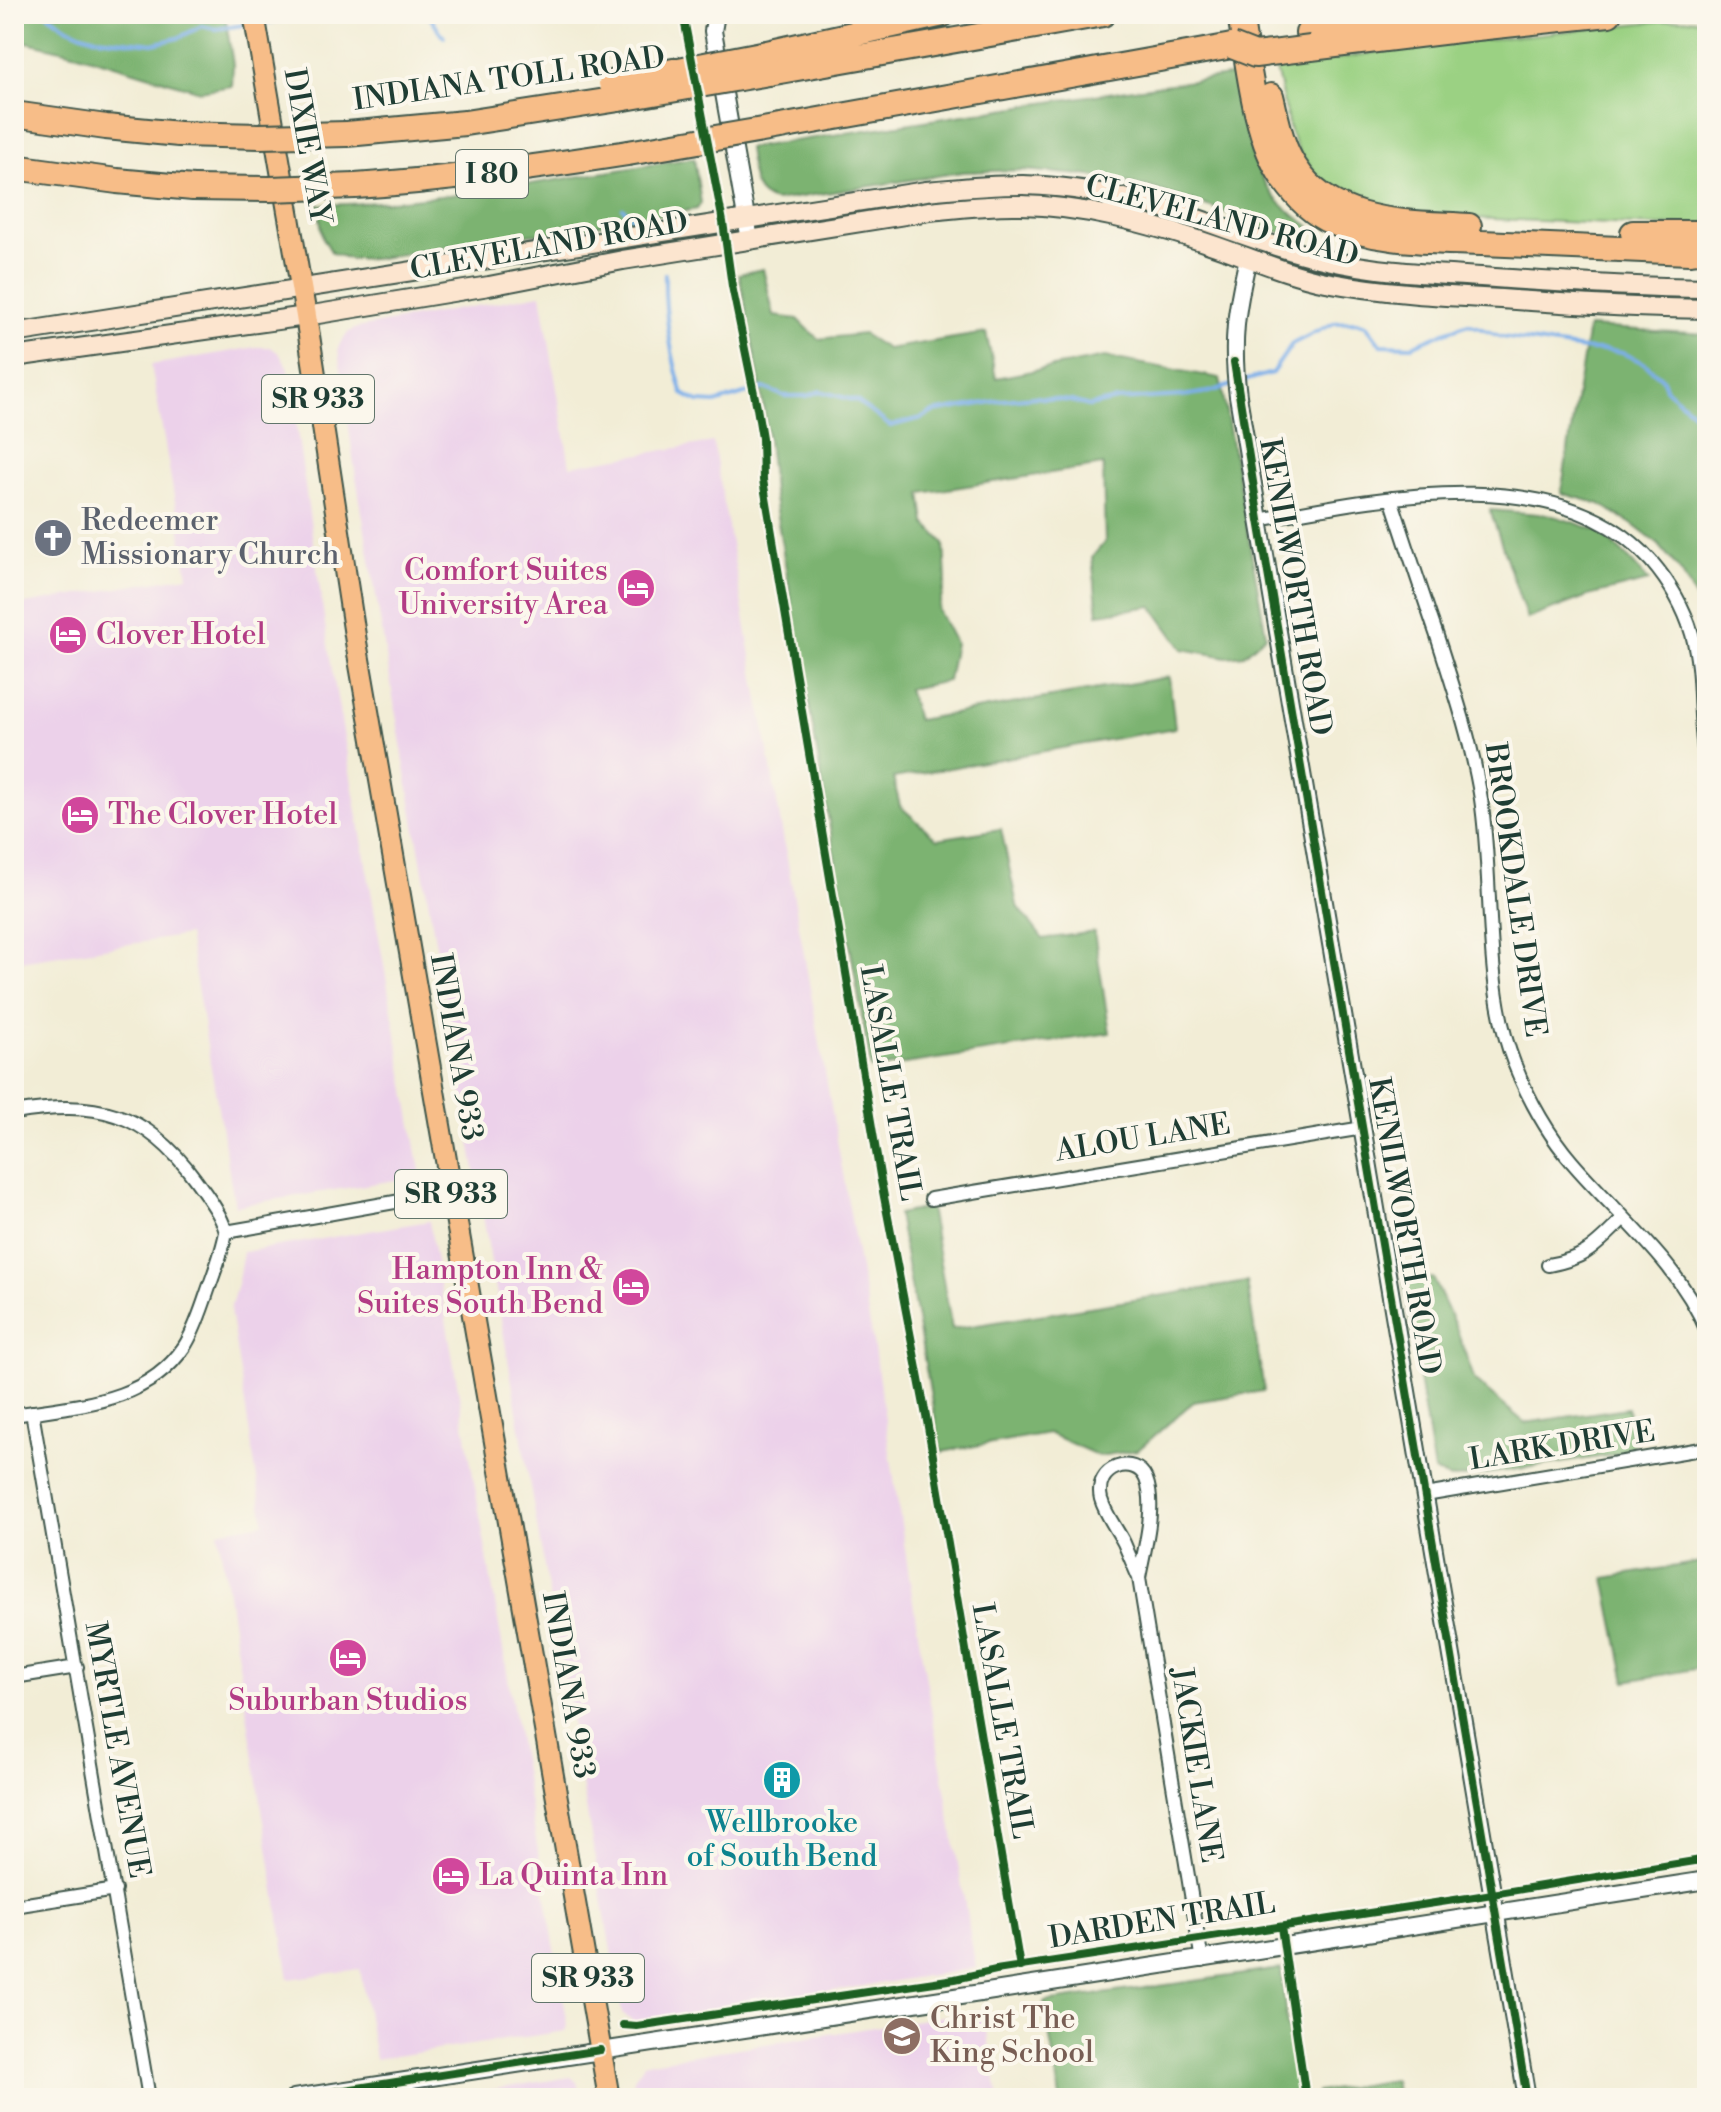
<svg xmlns="http://www.w3.org/2000/svg" width="1721" height="2112" viewBox="0 0 1721 2112" font-family="'Libre Bodoni',serif">
<style>
.built{fill:#ecd1ea}
.green{fill:#9bd183;stroke:#5d875c;stroke-width:2}
.forest{fill:#7cb371;stroke:#4e7852;stroke-width:2}
.lines{fill:none;stroke-linecap:round;stroke-linejoin:round}
.stream{stroke:#7bafe9;stroke-width:4}
.minor-casing{stroke:#3f574c;stroke-width:16}
.tertiary-casing{stroke:#3f574c;stroke-width:20}
.secondary-casing{stroke:#3f574c;stroke-width:22}
.primary-casing{stroke:#3f574c;stroke-width:24}
.motorway-casing{stroke:#3f574c;stroke-width:28}
.minor{stroke:#fff;stroke-width:12}
.tertiary{stroke:#fff;stroke-width:16}
.secondary{stroke:#fce5cf;stroke-width:18}
.primary{stroke:#f7bd88;stroke-width:20}
.motorway{stroke:#f7bd88;stroke-width:24}
.motorway-bridge-casing{stroke:#3f574c;stroke-width:28;stroke-linecap:butt}
.motorway-bridge{stroke:#f7bd88;stroke-width:24}
.cycleway-casing{stroke:#fbf7ec;stroke-width:13}
.cycleway{stroke:#1b5e20;stroke-width:8}
.labels{text-anchor:middle;dominant-baseline:central;stroke-width:8;stroke-linejoin:round;paint-order:stroke}
.shield{fill:#fbf7ec;stroke:#61756b;stroke-width:2}
.shield-label{font-size:28px;font-weight:bold;fill:#1f3d34}
.street-label{font-size:30px;fill:#1f3d34;stroke:#fbf7ec}
.worship-label{font-size:30px;fill:#5b616d;stroke:#fbf7ec;text-anchor:start}
.hotel-label{font-size:30px;fill:#b23c85;stroke:#fbf7ec;text-anchor:start}
.culture-label{font-size:30px;fill:#0d838f;stroke:#fbf7ec}
.education-label{font-size:30px;fill:#785e54;stroke:#fbf7ec;text-anchor:start}
</style>
<rect width="100%" height="100%" fill="#fbf7ec"/>
<filter id="ink" filterUnits="userSpaceOnUse"><feTurbulence type="fractalNoise" baseFrequency=".0125" numOctaves="2"/><feDisplacementMap in="SourceGraphic" scale="16" xChannelSelector="R" yChannelSelector="G"/><feConvolveMatrix kernelMatrix="1 2 1 2 8 2 1 2 1" color-interpolation-filters="sRGB"/></filter>
<filter id="wash" filterUnits="userSpaceOnUse"><feTurbulence type="fractalNoise" baseFrequency=".006" numOctaves="4" result="noise"/><feDisplacementMap in="SourceGraphic" scale="32" xChannelSelector="R" yChannelSelector="G"/><feGaussianBlur stdDeviation="1.8" result="paint"/><feColorMatrix in="noise" values="0 0 0 0 0 0 0 0 0 0 0 0 0 0 0 0 0 1.4 0 .05"/><feComposite in="paint" operator="in"/></filter>
<g filter="url(#wash)">
<rect width="100%" height="100%" fill="#f2edd6"/>
<path class="built" d="M541,294L570,466L713,442L874,1348L916,1621L976,1968L635,2023L622,2014L404,762L355,471L339,358L338,348L342,340L349,332L357,328Z
M256,347H270L279,353L288,368L329,652L421,1176L235,1206L188,935L14,962V606L188,576L151,365Z
M429,1221L568,2025L566,2031L375,2059L360,1969L289,1979L218,1531L264,1523L230,1310L238,1280L243,1252Z
M983,2010L999,2098H636L633,2083L634,2078L644,2064L651,2062Z
M571,2077L577,2082L581,2098H438Z"/>
<path class="green" d="M1679,19L1707,20V224L1660,226L1444,217L1360,205L1326,187L1299,152L1290,131L1276,69L1390,50Z"/>
<path class="forest" d="M14,14H158L166,17L187,14H225L233,65L232,86L200,91L78,54L14,39Z
M1235,75C1243,115 1247,161 1272,194C1282,207 1296,217 1310,226L1301,240L1214,208L1149,187L1092,176L1024,170L962,172L775,201C749,195 752,171 748,148L1134,89Z
M694,158L701,203L697,209L553,232L510,236L374,259H350L332,253L323,238L318,205C444,202 570,177 694,158Z
M763,269L774,316L798,319L818,339L863,334L887,349L986,333L996,378L1105,357L1220,378L1266,635L1244,655L1227,657L1183,649L1152,606L1098,614L1092,557L1105,542L1103,465L921,493L925,523L944,543L946,580L938,610L955,643L948,681L908,689L917,720L1169,677L1175,728L893,778L900,806L937,839L1001,829L1017,905L1043,939L1094,932L1110,1033L871,1069L773,493C768,419 754,347 739,274Z
M1588,327L1707,334V639L1701,609L1682,573L1659,545L1633,525L1600,504L1561,493Z
M1490,510L1551,515L1599,531L1627,557L1649,581L1588,596L1527,619Z
M930,1208L952,1329L1247,1282L1264,1391L1193,1402L1138,1450L1099,1456L1048,1433L941,1452L898,1214Z
M1433,1278L1457,1330L1475,1381L1525,1423L1628,1408L1634,1452L1450,1479L1434,1471L1403,1281Z
M1707,1561V1667L1626,1681L1605,1578Z
M1281,1969L1286,2019L1300,2098H1060L1044,2002Z
M1394,2080L1397,2098H1318L1317,2092Z"/>
<g class="lines">
<path class="stream" d="M47,14L66,27L82,34L96,38L153,44L178,38L202,26L216,29L250,24
M328,14H342
M426,14L432,20L444,37
M263,23L319,14
M623,208L636,222
M665,274C664,311 671,358 683,394L698,402L715,403L764,388L784,396H807L820,391L857,401L890,426L922,418L933,412L1004,400L1035,397L1071,401L1089,406L1116,400L1182,396L1209,392L1232,385
M1240,382L1272,373L1292,344L1334,323L1356,322L1366,325L1381,345L1412,346L1445,332L1469,324L1502,337L1591,350H1605L1622,353L1644,363L1662,378L1667,390L1707,424"/>
</g>
</g>
<g filter="url(#ink)">
<g class="lines">
<defs>
<path id="minor" d="M1391,498C1406,544 1421,590 1437,636C1454,689 1472,743 1481,799C1494,883 1483,985 1514,1063C1528,1098 1547,1133 1572,1162C1619,1217 1679,1263 1707,1331
M1259,520C1376,498 1561,458 1651,561C1669,582 1684,607 1692,634C1704,677 1697,724 1707,767
M14,1113C95,1100 145,1110 195,1179C207,1196 220,1212 226,1232
M931,1199L1363,1128
M226,1232L451,1192
M1548,1265C1588,1258 1596,1245 1624,1218
M32,1412L149,2098
M14,1415C75,1405 146,1404 184,1347C194,1332 200,1313 206,1296C213,1275 222,1254 226,1232
M1425,1495L1707,1448
M1139,1578C1134,1566 1129,1555 1124,1543C1117,1529 1105,1514 1101,1499C1093,1466 1136,1454 1146,1479C1157,1506 1144,1550 1139,1578L1202,1961
M14,1677L77,1667
M14,1906L115,1890"/>
<path id="tertiary" d="M716,14L713,31L750,240
M1248,258C1236,310 1231,342 1238,396L1527,2098
M294,2098C764,2023 1237,1957 1707,1880"/>
<path id="secondary" d="M14,333L926,191C958,188 991,185 1023,185C1075,186 1128,197 1177,212C1227,228 1276,249 1327,260C1382,273 1439,274 1495,278C1566,283 1637,287 1707,288
M14,357L306,316L489,286L623,260L930,211C960,208 991,204 1021,205C1085,206 1150,224 1210,244C1249,257 1286,274 1326,282C1383,293 1442,296 1501,299C1569,304 1638,308 1707,309"/>
<path id="primary" d="M254,14L306,316L356,642L609,2098"/>
<path id="motorway" d="M1240,14C1248,63 1255,138 1283,178C1295,195 1313,214 1332,222C1378,243 1433,241 1482,243C1551,246 1620,249 1689,252L1707,250
M1308,33L1419,14
M1311,48L1467,29L1609,14
M767,53L943,14
M769,73L1103,14
M1271,96C1277,120 1281,146 1295,167C1332,226 1407,222 1469,226
M14,114L106,127L179,134
M780,127L1232,46
M347,134L465,123L619,99
M14,167L117,181L193,188
M355,186C447,180 537,167 628,153
M1633,233H1707"/>
</defs>
<use href="#minor" class="minor-casing"/>
<use href="#tertiary" class="tertiary-casing"/>
<use href="#secondary" class="secondary-casing"/>
<use href="#primary" class="primary-casing"/>
<use href="#motorway" class="motorway-casing"/>
<use href="#minor" class="minor"/>
<use href="#tertiary" class="tertiary"/>
<use href="#secondary" class="secondary"/>
<use href="#primary" class="primary"/>
<use href="#motorway" class="motorway"/>
<defs>
<path id="motorway-bridge" d="M1232,46L1255,55L1311,48
M611,83L767,53
M619,99L769,73
M179,134L260,136L347,134
M628,153L780,127
M193,188L270,189L355,186"/>
</defs>
<use href="#motorway-bridge" class="motorway-bridge-casing"/>
<use href="#motorway-bridge" class="motorway-bridge"/>
<defs>
<path id="cycleway" d="M683,14L723,222L732,286L757,408L762,438L763,480L881,1181L927,1421L1020,1967
M1234,362L1259,520L1527,2098
M1281,1927L1306,2098
M623,2025L637,2026L955,1979L996,1970L1474,1897L1707,1859
M294,2098L600,2050"/>
</defs>
<use href="#cycleway" class="cycleway-casing"/>
<use href="#cycleway" class="cycleway"/>
</g>
</g>
<defs>
<symbol id="church-disc" viewBox="-11 -11 22 22"><circle r="9.5" fill="#6b7280" stroke="#fbf7ec"/><path d="M-1.2-6h2.4v3.5h3.3v2.4h-3.3V6h-2.4V-.1h-3.3v-2.4h3.3Z" fill="#fff"/></symbol>
<symbol id="hotel-disc" viewBox="-11 -11 22 22"><circle r="9.5" fill="#d1479c" stroke="#fbf7ec"/><path d="M-6-4.5h1.5V1H6V5H4.5V3h-9V5H-6ZM-4 0a1.8 1.8 0 1 1 3.6 0ZM.5 0V-2.5h3Q6-2.5 6 0Z" fill="#fff"/></symbol>
<symbol id="building-disc" viewBox="-11 -11 22 22"><circle r="9.5" fill="#0f9aa8" stroke="#fbf7ec"/><path d="M-4-6H4V6H1V3H-1V6H-4ZM-2.5-4.3h1.7v1.8h-1.7ZM.8-4.3h1.7v1.8H.8ZM-2.5-1h1.7V.8h-1.7ZM.8-1h1.7V.8H.8Z" fill="#fff"/></symbol>
<symbol id="school-disc" viewBox="-11 -11 22 22"><circle r="9.5" fill="#8d6e63" stroke="#fbf7ec"/><path d="M0-5L7-2L0 1L-7-2ZM-4 1L0 2.5L4 1V4Q0 6-4 4Z" fill="#fff"/></symbol>
</defs>
<g fill-rule="evenodd">
<use href="#church-disc" x="31" y="516" width="44" height="44"/>
<use href="#hotel-disc" x="614" y="566" width="44" height="44"/>
<use href="#hotel-disc" x="46" y="613" width="44" height="44"/>
<use href="#hotel-disc" x="58" y="793" width="44" height="44"/>
<use href="#hotel-disc" x="609" y="1265" width="44" height="44"/>
<use href="#hotel-disc" x="326" y="1636" width="44" height="44"/>
<use href="#building-disc" x="760" y="1758" width="44" height="44"/>
<use href="#hotel-disc" x="429" y="1854" width="44" height="44"/>
<use href="#school-disc" x="880" y="2014" width="44" height="44"/>
</g>
<g class="labels">
<g class="shield">
<rect x="456" y="150" width="72" height="48" rx="6"/>
<rect x="262" y="375" width="112" height="48" rx="6"/>
<rect x="395" y="1170" width="112" height="48" rx="6"/>
<rect x="532" y="1954" width="112" height="48" rx="6"/>
</g>
<g class="shield-label">
<text x="492" y="174">I 80</text>
<text x="318" y="399">SR 933</text>
<text x="451" y="1194">SR 933</text>
<text x="588" y="1978">SR 933</text>
</g>
<g class="street-label">
<text transform="translate(509 79) rotate(-8)">INDIANA TOLL ROAD</text>
<text transform="translate(307 146) rotate(80)">DIXIE WAY</text>
<text transform="translate(1222 221) rotate(15)">CLEVELAND ROAD</text>
<text transform="translate(549 246) rotate(-10)">CLEVELAND ROAD</text>
<text transform="translate(1295 587) rotate(80)">KENILWORTH ROAD</text>
<text transform="translate(1515 890) rotate(82)">BROOKDALE DRIVE</text>
<text transform="translate(456 1047) rotate(80)">INDIANA 933</text>
<text transform="translate(890 1083) rotate(80)">LASALLE TRAIL</text>
<text transform="translate(1143 1138) rotate(-9)">ALOU LANE</text>
<text transform="translate(1404 1226) rotate(80)">KENILWORTH ROAD</text>
<text transform="translate(1562 1446) rotate(-9)">LARK DRIVE</text>
<text transform="translate(568 1685) rotate(80)">INDIANA 933</text>
<text transform="translate(1002 1721) rotate(80)">LASALLE TRAIL</text>
<text transform="translate(117 1750) rotate(80)">MYRTLE AVENUE</text>
<text transform="translate(1196 1765) rotate(81)">JACKIE LANE</text>
<text transform="translate(1162 1921) rotate(-9)">DARDEN TRAIL</text>
</g>
<g class="worship-label">
<text x="81" y="521">Redeemer<tspan x="81" dy="34">Missionary Church</tspan></text>
</g>
<g class="hotel-label">
<text x="608" y="571" text-anchor="end">Comfort Suites<tspan x="608" dy="34">University Area</tspan></text>
<text x="96" y="635">Clover Hotel</text>
<text x="108" y="815">The Clover Hotel</text>
<text x="603" y="1270" text-anchor="end">Hampton Inn &amp;<tspan x="603" dy="34">Suites South Bend</tspan></text>
<text x="348" y="1701" text-anchor="middle">Suburban Studios</text>
<text x="479" y="1876">La Quinta Inn</text>
</g>
<g class="culture-label">
<text x="782" y="1823">Wellbrooke<tspan x="782" dy="34">of South Bend</tspan></text>
</g>
<g class="education-label">
<text x="930" y="2019">Christ The<tspan x="930" dy="34">King School</tspan></text>
</g>
</g>
<rect width="1721" height="2112" fill="none" stroke="#fbf7ec" stroke-width="48"/>
</svg>
